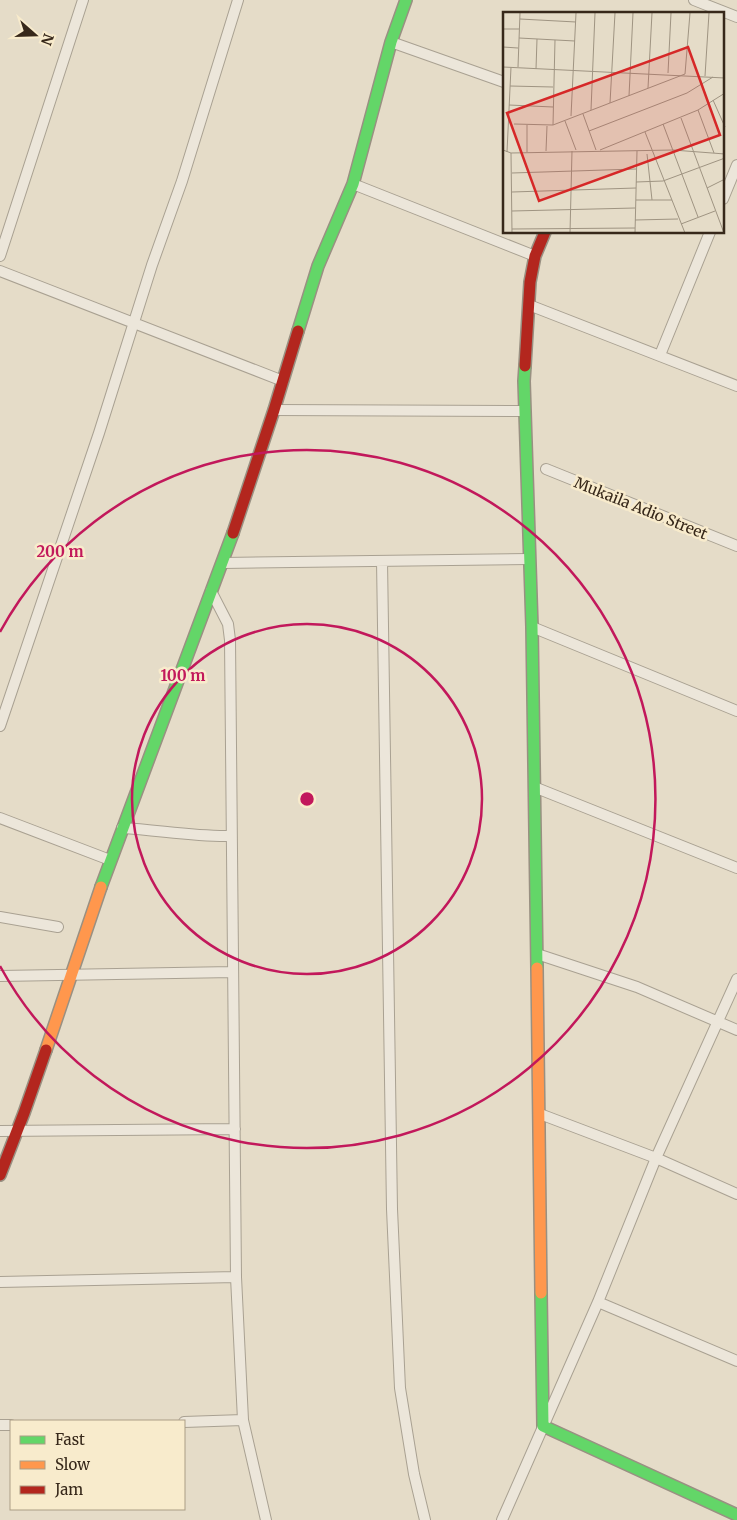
<svg xmlns="http://www.w3.org/2000/svg" width="737" height="1520" viewBox="0 0 737 1520" font-family="Merriweather,serif">
<style>
.lines{fill:none;stroke-linecap:round;stroke-linejoin:round}
.street-casing{stroke:#a9a192;stroke-width:12}
.fast-casing{stroke:#999082;stroke-width:14}
.slow-casing{stroke:#999082;stroke-width:14}
.jam-casing{stroke:#999082;stroke-width:14}
.street{stroke:#ece6da;stroke-width:10}
.fast{stroke:#63d668;stroke-width:11}
.slow{stroke:#ff974d;stroke-width:11}
.jam{stroke:#b3261e;stroke-width:11}
.ring{fill:none;stroke:#c2185b;stroke-width:2.5}
.labels{text-anchor:middle;dominant-baseline:central;stroke-width:5;stroke-linejoin:round;paint-order:stroke}
.street-label{font-size:15px;fill:#37281a;stroke:#f8ebcc}
.inset-road{fill:none;stroke:#9f9482;stroke-width:1}
.view{fill:#d62828;fill-opacity:0.15;stroke:#d62828;stroke-width:2.5}
.inset-edge{fill:none;stroke:#37281a;stroke-width:2.5}
.centre{fill:#c2185b;stroke:#f8ebcc;stroke-width:2.5}
.ring-label{font-size:15px;text-anchor:middle;font-weight:bold;fill:#c2185b;stroke:#f8ebcc;stroke-width:5;stroke-linejoin:round;paint-order:stroke}
</style>
<rect width="100%" height="100%" fill="#e5dcc8"/>
<g class="lines">
<defs>
<path id="street" d="M694,0L737,17
M391,42L504,82
M353,184L535,256
M723,199L737,165
M0,256L83,0
M0,271L283,381
M529,305L737,386
M660,355L710,232
M274,410L525,411
M546,469L737,546
M382,561L392,1209L400,1388L414,1474L425,1520
M223,563L529,559
M211,591L228,624L230,640L236,1277L243,1420L266,1520
M532,627L737,711
M0,726L99,433L152,265L182,181L238,0
M534,787L737,868
M0,818L110,860
M122,828C159,830 194,837 231,836
M0,917L58,927
M537,954L637,987L737,1030
M0,976L233,972
M540,1114L656,1158L737,1194
M0,1131L235,1129
M0,1282L236,1277
M598,1302L737,1361
M184,1422L243,1420
M0,1425H11
M502,1520L598,1302L656,1158L737,979"/>
<path id="fast" d="M298,331L318,266L353,184L391,42L406,0
M525,366L524,381L532,627L537,968
M101,887L233,533
M541,1293L543,1426L737,1515"/>
<path id="slow" d="M537,968L541,1293
M46,1050L101,887"/>
<path id="jam" d="M525,366L530,282L535,256L545,232
M233,533L274,410L298,331
M0,1175L24,1113L46,1050"/>
</defs>
<use href="#street" class="street-casing"/>
<use href="#fast" class="fast-casing"/>
<use href="#slow" class="slow-casing"/>
<use href="#jam" class="jam-casing"/>
<use href="#street" class="street"/>
<use href="#fast" class="fast"/>
<use href="#slow" class="slow"/>
<use href="#jam" class="jam"/>
</g>
<g class="ring">
<circle cx="307" cy="799" r="175"/>
<path d="M0 632A349 349 0 1 1 0 966"/>
</g>
<g class="labels">
<g class="street-label">
<text transform="translate(641 508) rotate(22)">Mukaila Adio Street</text>
</g>
</g>
<g transform="translate(503 12)">
<rect width="221" height="221" fill="#e5dcc8"/>
<path class="inset-road" d="M17,7L73,10M0,17H16M16,26L72,29M0,35L15,36M0,55L222,66M15,55L17,1M33,57L34,27M165,61L168,1M202,64L206,1M7,74L50,75M145,76L149,1M126,84L130,1M210,88L222,115M107,91L112,1M6,93L50,95M88,98L92,1M195,98L211,141M80,102L93,138M68,104L73,1M178,106L221,221M62,109L73,138M11,112L50,113L182,62L187,1M160,112L195,205M24,113V140M50,113L52,28M86,119L184,81L210,65M142,120L182,221M0,138L8,141L170,138L222,142M97,138L195,98L222,81M43,139L44,114M4,140L8,55M8,141L9,221M144,142L149,188M9,161L133,157M133,170L160,169L222,146M204,176L222,167M9,180L133,176M133,188H169M9,199L132,196M132,208L175,207M178,212L212,199M9,217L132,216M67,221L69,139M132,221L134,139"/>
<path class="view" d="M185,35L217,123L36,189L4,101Z"/>
<rect width="221" height="221" class="inset-edge"/>
</g>
<circle cx="307" cy="799" r="8" class="centre"/>
<g class="ring-label">
<text x="60" y="557">200 m</text>
<text x="183" y="681">100 m</text>
</g>
<rect x="10" y="1420" width="175" height="90" fill="#f8ebcc" stroke="#ab9d85"/>
<rect x="20" y="1436" width="25" height="8" fill="#63d668" stroke="#ab9d85"/>
<text x="55" y="1445" font-size="15" fill="#37281a">Fast</text>
<rect x="20" y="1461" width="25" height="8" fill="#ff974d" stroke="#ab9d85"/>
<text x="55" y="1470" font-size="15" fill="#37281a">Slow</text>
<rect x="20" y="1486" width="25" height="8" fill="#b3261e" stroke="#ab9d85"/>
<text x="55" y="1495" font-size="15" fill="#37281a">Jam</text>
<g transform="translate(35 35) rotate(110)" stroke="#f8ebcc" stroke-width="4" paint-order="stroke">
<path d="M0-4L9 19L0 12L-9 19Z" fill="#37281a"/>
<text y="-8" font-size="14" font-weight="bold" text-anchor="middle" fill="#37281a">N</text>
</g>
</svg>
